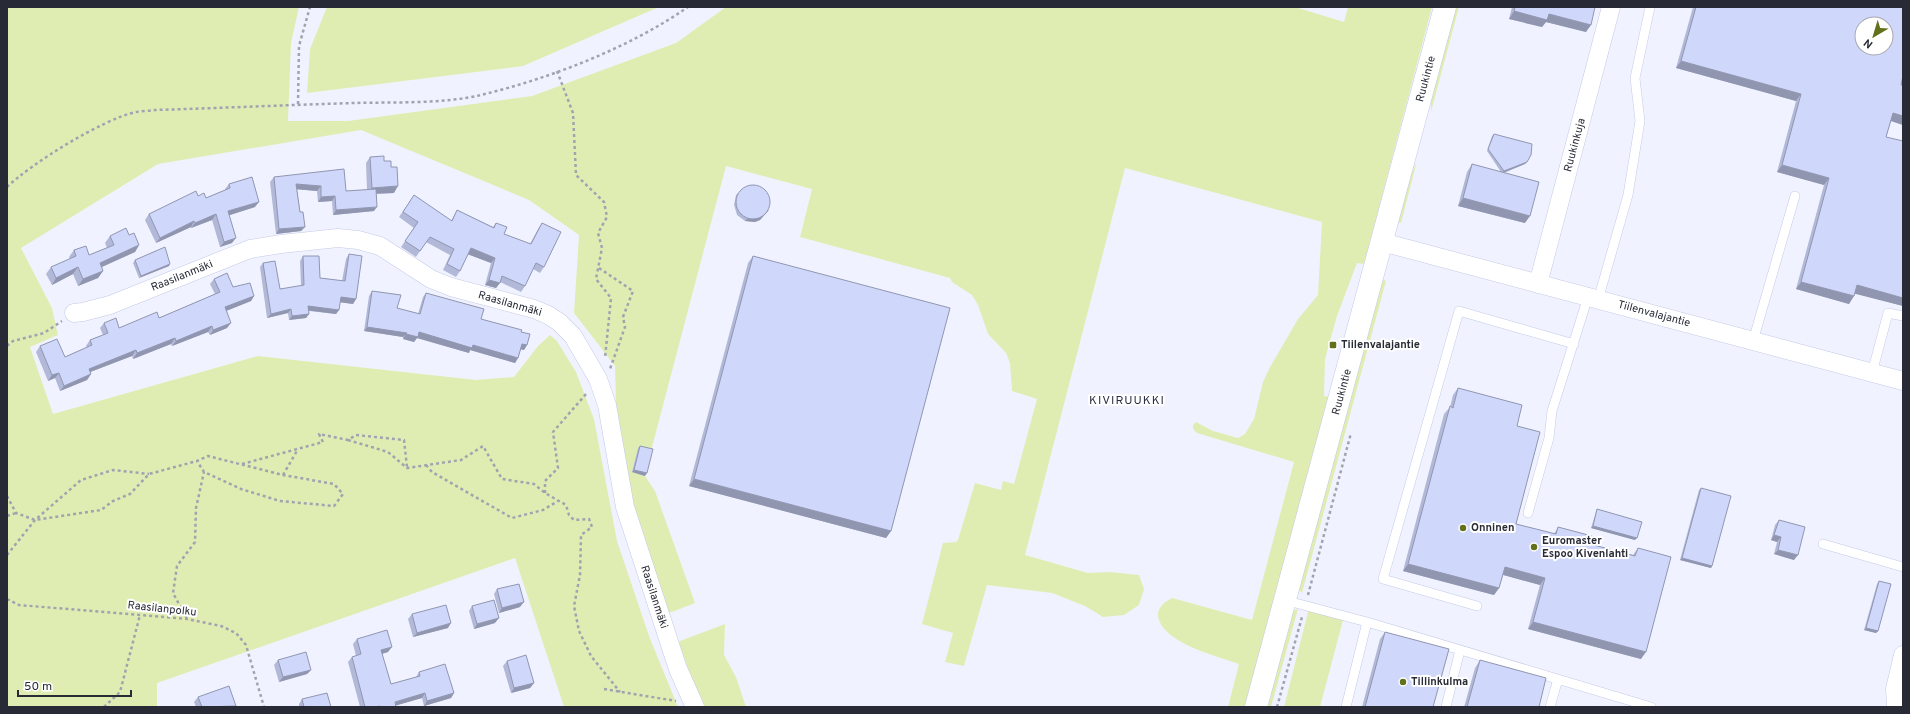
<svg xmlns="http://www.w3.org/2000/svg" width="1910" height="714" viewBox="0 0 1910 714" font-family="Overpass,sans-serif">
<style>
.green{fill:#e0edb2}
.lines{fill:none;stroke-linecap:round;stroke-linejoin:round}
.service-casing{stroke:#c3cae5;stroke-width:10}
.minor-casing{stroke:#c3cae5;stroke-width:19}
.tertiary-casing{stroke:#c3cae5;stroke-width:23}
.path{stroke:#a1a3af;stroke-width:2.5;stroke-dasharray:3 3;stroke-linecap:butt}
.service{stroke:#fff;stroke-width:9}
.minor{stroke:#fff;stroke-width:18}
.tertiary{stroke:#fff;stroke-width:22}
.wall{fill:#b2b9d8}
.shaded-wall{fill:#9196b0}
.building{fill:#cfd7fb;stroke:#9196b0;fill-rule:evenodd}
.poi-dot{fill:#63711c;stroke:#fff;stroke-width:1.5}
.labels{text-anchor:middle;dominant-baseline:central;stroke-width:4;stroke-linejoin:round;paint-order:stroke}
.street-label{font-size:11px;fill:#282a35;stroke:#fff}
.poi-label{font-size:11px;font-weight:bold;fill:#282a35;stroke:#fff;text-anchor:start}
.neighbourhood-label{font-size:12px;letter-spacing:1px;fill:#292d42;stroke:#fff}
</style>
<rect width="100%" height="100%" fill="#f0f3ff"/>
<path class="green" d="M7,7H299L291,43L288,121H348L532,96L676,43L726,7H1295L1344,22L1348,7H1432L1364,264L1357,263L1337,316L1325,359L1324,396L1330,397L1245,707H1228L1239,664C1217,656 1162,643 1158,616C1157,607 1166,601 1172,598L1252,620L1294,462L1197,433L1193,429V425L1196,422L1213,431L1238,438L1245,434L1254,419L1263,382L1270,367L1298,319L1318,295L1322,222L1125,168L1025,555L1088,573L1110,572L1139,575L1144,589L1139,605L1124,615L1103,617L1085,606L1052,593L987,585L964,666L945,662L953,633L922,624L943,543L956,542L958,540L975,483L1001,490L1003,481L1014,484L1037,399L1012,391L1010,363L1006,353L988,334L978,305L972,295L952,282L950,278L800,237L812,189L726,166L651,451L638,448L632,472L645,476L655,491L695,603L672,612H667L637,530L617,439L615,366L574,313L579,235L529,200L361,130L158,164L21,248L52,308L58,335L30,347L53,414L258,356L476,380L514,377L538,346L550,335L557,341L576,372L594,419L617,541L649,636L678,707H564L515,558L157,683V707H7Z
M327,7H659L523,66L307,93L310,49Z
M1451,7H1459L1431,112V98Z
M1417,161L1401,223H1399L1398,220L1401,198Z
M1380,278L1386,281L1302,593L1297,588Z
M1309,608L1343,620L1320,707H1284Z
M1298,609L1271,707H1264L1290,612Z
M725,624L724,655L736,677L746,707H702L679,643L680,641Z"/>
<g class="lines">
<defs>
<path id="service" d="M1598,300L1628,195L1640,121L1635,78L1650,7
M1753,341L1795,196
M1872,373L1888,313L1903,316
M1528,513L1549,438L1552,411L1588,297
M1823,544L1903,567
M1284,600L1367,622
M1477,606L1383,579L1459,311L1574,344
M1346,707L1367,622L1651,707
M1446,707L1460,650
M1550,707L1558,679"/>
<path id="minor" d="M1382,242L1903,381
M1538,284L1611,7
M74,313L83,312L110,305L250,249L281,244L338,238L358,240L380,246L431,279L451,287L534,309L548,315L559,322L573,336L598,379L607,405L625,507L678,669L695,707
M1896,707L1895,689L1903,655"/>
<path id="tertiary" d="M1256,707L1445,7"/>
</defs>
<use href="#service" class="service-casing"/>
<use href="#minor" class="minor-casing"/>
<use href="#tertiary" class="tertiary-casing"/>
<path class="path" d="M557,71L573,113L576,175L604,202L607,217L598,233L602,248L596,279L611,298L605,358
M298,104L299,46L310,7
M7,187C32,163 103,119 136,112C142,111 149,111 155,110C221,108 288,105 354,103C393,102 443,104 481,95C551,78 629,48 688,7
M599,268L633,291L623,317L625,327L610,369
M7,346L13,341L44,333L62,321
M348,440L388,452L407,468L461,460L483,446L502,479L534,484L545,493L566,505L569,515L574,520L589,519L592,527L581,535L580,575L574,606L579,631L591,656L620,692
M242,464L323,442L319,434L348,440L356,435L404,440L407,467
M426,465L432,472L512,518L543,510L558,501
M283,475L298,449
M545,493V481L558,468L553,432L586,394
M7,496L16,513L35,520L101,510L113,501L130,494L149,474L197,461L208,456L283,475L334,484L343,494L334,506L280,501L241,489L204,472L197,461
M7,516L16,513
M7,555L35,520L81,480L113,470L149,474
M1308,595L1351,433
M7,599L19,605L187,619L221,626L236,633L246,645L264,707
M187,619L173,593L177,566L195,542L196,508L204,472
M604,689L676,701
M104,707L120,692L140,615
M1277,707L1302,617"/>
<use href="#service" class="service"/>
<use href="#minor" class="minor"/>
<use href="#tertiary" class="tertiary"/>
</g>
<path class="wall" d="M1512,7H1595L1586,32L1546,22L1542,27L1509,19Z
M1693,7H1903L1901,85L1903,125L1891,121L1886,137L1903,306L1855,293L1849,304L1796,289L1824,185L1777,172L1796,101L1676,68Z
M1494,134L1525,164L1504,173L1525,223L1458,206L1467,172L1472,164L1501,172L1487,151L1492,136Z
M370,157L384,161L394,193L376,194L374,211L333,215L332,201L318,202L317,191L297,189L300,212L305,227L301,231L276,234L270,182L274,177L346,191L367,190L366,163Z
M229,184L255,207L229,215L232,243L220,247L212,220L191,228V227L156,243L145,220L149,214L198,196L206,198L225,190V189Z
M738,193L767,212L760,220L755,222L745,221L737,215L734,205L736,195Z
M414,195L451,221L457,210L493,227L496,223L504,234L530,244L538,229L542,223L544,267L540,273L533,269L525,286L521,292L500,282L496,288L485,285L491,263L468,254L460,271L456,277L443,270L450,255L426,242L416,257L401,247L414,228L399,217Z
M129,235L139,245L135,252L102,267L103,271L98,278L78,286L73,274L52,285L46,274L51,267L70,259L69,257L74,250L89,255L107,248L105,243L110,236Z
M349,254L356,299L353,304L340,302L339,310L336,314L309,311V314L306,318L289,320L288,313L267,318L260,267L263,263L280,289L301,286L300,261L303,256L320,278L342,281L346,259Z
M753,256L891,531L886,538L689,486L748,263Z
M135,260L169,266L139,278L133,263Z
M214,279L233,287L254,296L251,301L226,311L227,328L210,335L208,332L172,346L171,344L133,359L132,356L90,372L91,374L87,380L60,391L55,378L48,381L36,352L40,346L65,357L87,347L86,346L90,340L103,335L100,328L104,323L119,328L159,318L215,294L210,284Z
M372,291L397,308L418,314L423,297L426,293L481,319L521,332L527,345L524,350L521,349L518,358L515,363L470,350L469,353L417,338L414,342L403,339V337L364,331L369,296Z
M1458,388L1517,426L1516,524L1554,534L1558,527L1590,544L1633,555L1638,548L1641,659L1528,629L1540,585L1503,575L1499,588L1494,595L1403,571L1444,414L1450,407L1453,395Z
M640,446L645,476L632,472L638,448Z
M1701,488L1712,566L1711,568L1680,560L1699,490Z
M1597,509L1635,540L1591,528L1596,512Z
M1779,520L1794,560L1774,554L1777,542L1771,540L1775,525Z
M1879,581L1878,631L1876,633L1864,630L1877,584Z
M497,589L520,607L499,613L494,594Z
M472,606L495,623L474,629L469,611Z
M412,614L448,628L413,637L408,619Z
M1385,632L1433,707H1362L1380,639Z
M357,639L388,652L382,654L391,684L416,677L419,672L454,693L451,698L424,706L422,698L396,705V707H360L348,662L352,657L356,656L353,644Z
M278,660L311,670L307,674L279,682L274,665Z
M1480,660L1539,707H1464L1475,668Z
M507,661L534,683L530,688L511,693L503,666Z
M198,697L236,707H196L194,702Z
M302,699L331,707H299V704Z"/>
<path class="shaded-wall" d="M1514,11L1549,14L1591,25L1586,32L1546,22L1542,27L1509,19Z
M1681,61L1801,94L1796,101L1676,68Z
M1893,113L1903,116V125L1888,120Z
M1527,162L1525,164L1502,173L1504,171Z
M1782,165L1829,178L1824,185L1777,172Z
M296,184L321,186L317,191L293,189Z
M398,186L394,193L367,194L372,188Z
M335,196L332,201L318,202L321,197Z
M1463,198L1530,216L1525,223L1458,206Z
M259,202L255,207L224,217L228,211Z
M377,207L374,211L333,215L336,210Z
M769,210L760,220L755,222L745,221L747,219Z
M216,214L212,220L191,228L195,223Z
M194,221L191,227L156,243L160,238Z
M305,227L301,231L276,234L279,229Z
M236,238L232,243L220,247L224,242Z
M139,245L135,252L95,270L100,263Z
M471,248L495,258L491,263L467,254Z
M170,264L169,266L139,278L141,276Z
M78,267L73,274L52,285L56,278Z
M103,271L98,278L78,286L83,279Z
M489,280L500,283L496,288L485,285Z
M1801,282L1854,296L1849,304L1796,289Z
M1857,285L1903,298V306L1852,293Z
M254,296L251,301L221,313L225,307Z
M341,297L356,299L353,304L338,302Z
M308,306L339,310L336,314L305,310Z
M291,309L288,313L267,318L271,314Z
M309,314L306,318L289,320L292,316Z
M231,323L227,328L210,335L213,330Z
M212,326L208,332L172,346L176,341Z
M367,327L407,333L403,337L364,331Z
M419,332L473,345L518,358L515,363L470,350L469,353L417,338L414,342L403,339L406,334Z
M175,338L171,344L133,359L137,353Z
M522,344L527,345L524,350L519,349Z
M136,350L132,356L85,374L89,369Z
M59,373L55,378L48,381L52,375Z
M91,374L87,380L60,391L64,386Z
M634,470L647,473L645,476L632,472Z
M694,479L891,531L886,538L689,486Z
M1593,526L1637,538L1635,540L1591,528Z
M1774,535L1781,537L1777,542L1771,540Z
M1778,550L1798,555L1794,560L1774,554Z
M1682,558L1712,566L1711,568L1680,560Z
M1408,564L1499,588L1494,595L1403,571Z
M1505,567L1545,578L1540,585L1500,574Z
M524,602L520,607L499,613L502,608Z
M499,618L495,623L474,629L477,624Z
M1533,622L1646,652L1641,659L1528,629Z
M451,623L448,628L413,637L417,633Z
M1866,628L1878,631L1876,633L1864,630Z
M392,647L388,652L378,655L381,650Z
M311,670L307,674L279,682L283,677Z
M534,683L530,688L511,693L514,688Z
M425,693L422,698L391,707L395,702Z
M454,693L451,698L424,706L427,701Z"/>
<path class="building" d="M1515,7H1595L1591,25L1549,14L1547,20L1514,11Z
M1696,7H1903V76L1901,85H1903V116L1893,113L1886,137L1903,141V298L1857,285L1854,296L1801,282L1829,178L1782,165L1801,94L1681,61ZM1862,24H1886V48H1862Z
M1494,134L1532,144L1531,155L1527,162L1504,171L1488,149Z
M384,156V161H391V167H397L398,186L372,188L370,157Z
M1472,164L1539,182L1530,216L1463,198Z
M344,169L346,191L376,189L377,207L336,210L335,196L321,197V186L296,184L300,212H303L305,227L279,229L274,177Z
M252,177L259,202L228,211L236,238L224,242L216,214L195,223L194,221L160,238L149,214L196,191L198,196L204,193L206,198L230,188L229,184Z
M736 202a17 17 0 1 1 34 0a17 17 0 1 1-34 0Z
M414,195L452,221L457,210L494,228L496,223L507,227L504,234L531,244L542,223L561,232L544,267L536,263L525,286L502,276L500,283L489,280L495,258L471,248L460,271L447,264L454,249L430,237L420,251L405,241L418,222L403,212Z
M126,228L129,235L134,233L139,245L100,263L103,271L83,279L78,267L56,278L51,267L76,256L74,250L86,246L89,255L114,245L110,236Z
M165,247L170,264L141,276L135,260Z
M349,254L362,256L356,299L341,297L339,310L308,306L309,314L292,316L291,309L271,314L263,263L275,261L280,289L304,285L303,256H319L320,278L345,281Z
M753,256L950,308L891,531L694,479Z
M227,273L233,287L250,283L254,296L225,307L231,323L213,330L212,326L176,341L175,338L137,353L136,350L89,369L91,374L64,386L59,373L52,375L40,346L57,339L65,357L92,345L90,340L108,333L104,323L116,318L119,328L157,312L159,318L220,292L214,279Z
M372,291L401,295L397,308L420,314L426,293L484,309L481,319L522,330L521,332L530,334L527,345L522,344L518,358L473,345L472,348L419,332L418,337L406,334L407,333L367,327Z
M1458,388L1522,405L1517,426L1540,432L1516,524L1556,534L1558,527L1592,536L1590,544L1635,556L1638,548L1671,557L1646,652L1533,622L1545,578L1505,567L1499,588L1408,564L1450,406L1453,408Z
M640,446L653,449L647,473L634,470Z
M1701,488L1731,496L1712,566L1682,558Z
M1597,509L1642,522L1637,538L1593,526Z
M1779,520L1805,527L1798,555L1778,550L1781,537L1774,535Z
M1879,581L1891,584L1878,631L1866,628Z
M519,584L524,602L502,608L497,589Z
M494,600L499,618L477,624L472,606Z
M446,605L451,623L417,633L412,614Z
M387,630L392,647L381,650L391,684L420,676L419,672L445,664L454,693L427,701L425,693L395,702L396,707H380V706L375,707H365L352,657L361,654L357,639Z
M1385,632L1449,649L1433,707H1365Z
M306,652L311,670L283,677L278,660Z
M526,655L534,683L514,688L507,661Z
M1480,660L1546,678L1539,707H1467Z
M229,686L236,706L202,707L198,697Z
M327,693L331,707H304L302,699Z"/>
<g class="poi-dot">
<rect x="1329" y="341" width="8" height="8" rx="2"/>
<circle cx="1463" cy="528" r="4"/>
<circle cx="1534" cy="547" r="4"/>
<circle cx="1403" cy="682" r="4"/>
</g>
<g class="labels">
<g class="street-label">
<text transform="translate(1426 79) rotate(-75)">Ruukintie</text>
<text transform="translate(1575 145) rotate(-75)">Ruukinkuja</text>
<text transform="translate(182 276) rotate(-22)">Raasilanmäki</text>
<text transform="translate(510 304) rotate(16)">Raasilanmäki</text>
<text transform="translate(1654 314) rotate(15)">Tiilenvalajantie</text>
<text transform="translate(1342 392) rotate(-75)">Ruukintie</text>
<text transform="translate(654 597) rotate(72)">Raasilanmäki</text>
<text transform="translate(162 609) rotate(6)">Raasilanpolku</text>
</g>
<g class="poi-label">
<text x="1341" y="345">Tiilenvalajantie</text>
<text x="1471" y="528">Onninen</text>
<text x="1542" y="541">Euromaster<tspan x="1542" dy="13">Espoo Kivenlahti</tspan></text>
<text x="1411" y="682">Tillinkulma</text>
</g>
<g class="neighbourhood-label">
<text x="1127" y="401">KIVIRUUKKI</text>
</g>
</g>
<rect width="1910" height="714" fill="none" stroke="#282a35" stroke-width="16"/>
<g transform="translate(1874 36) rotate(218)"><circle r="19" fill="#ffffff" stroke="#a9aaae"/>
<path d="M0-3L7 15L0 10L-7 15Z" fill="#63711c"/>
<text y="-6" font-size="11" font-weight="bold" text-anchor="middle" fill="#282a35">N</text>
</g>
<path d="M18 690v6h113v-6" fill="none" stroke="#282a35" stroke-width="2"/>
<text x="24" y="690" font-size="12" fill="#282a35" stroke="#ffffff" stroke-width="3" paint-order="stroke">50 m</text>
</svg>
